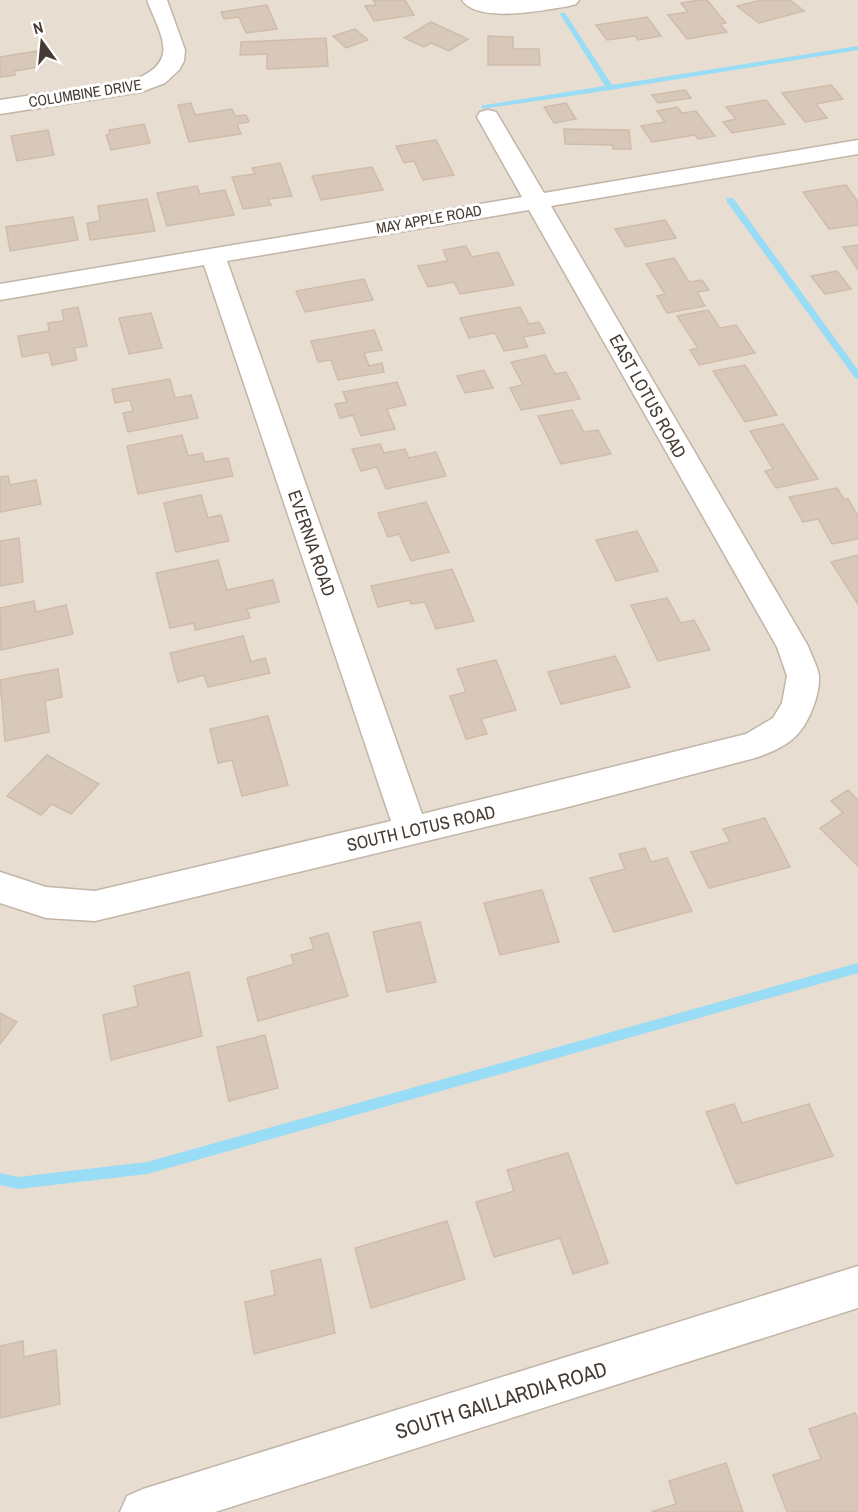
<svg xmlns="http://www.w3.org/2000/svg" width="858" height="1512" viewBox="0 0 858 1512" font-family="'Archivo Narrow',sans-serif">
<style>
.residential{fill:#e7ddd0}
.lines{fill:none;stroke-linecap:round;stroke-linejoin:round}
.stream{fill:#99dcf5;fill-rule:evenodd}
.building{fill:#d8c8ba;stroke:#d0bcaa;stroke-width:1.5}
.minor-casing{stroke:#c2b5a8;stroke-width:3}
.minor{fill:#fff;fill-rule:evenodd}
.labels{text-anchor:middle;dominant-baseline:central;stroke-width:6;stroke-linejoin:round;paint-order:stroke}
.far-street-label{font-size:15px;fill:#453b33;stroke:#fff}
.street-label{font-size:18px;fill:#453b33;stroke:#fff}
.near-street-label{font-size:21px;fill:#453b33;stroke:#fff}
</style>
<rect width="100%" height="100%" fill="#f3ece2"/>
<path class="residential" d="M0,0H858V1512H0Z"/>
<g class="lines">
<path class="stream" d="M561,13H565L612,85L858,46V50L610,90L482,109V105H485L605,86L560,14Z
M727,198H733L858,370V379L855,378L727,202Z
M858,963V973L147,1174L18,1189L0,1185V1173L18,1177L147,1162Z"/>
</g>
<path class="building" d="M373,0H405L414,15L374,21L365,6L376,5Z
M699,0H707L726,23L720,24L727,32L687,39L668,15L688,12L681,3Z
M761,0H790L804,11L759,23L737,6Z
M267,5L277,29L246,33L239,17L224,19L221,12Z
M647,17L661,36L638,40L635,36L607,40L596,25Z
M431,22L468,39L449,51L431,43L424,47L404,38Z
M355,29L368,40L346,48L333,36Z
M488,36L513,37V49H539L540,65H488Z
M326,38L328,66L267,69V54L240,55L241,42Z
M36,51L40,67L14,71L15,75L0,77V57Z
M831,85L843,99L816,104L827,118L805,122L782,93Z
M685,90L691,98L658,103L652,95Z
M766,100L785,124L732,133L723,122L736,119L726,107Z
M191,103L195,115L232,109L235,116L246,115L249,122L237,124L241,134L189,142L178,105Z
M566,103L576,119L554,123L544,107Z
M677,107L682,113L696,111L715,136L698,139L695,135L652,142L641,126L665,122L657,111Z
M144,124L150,143L111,150L106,135L110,134L109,130Z
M564,129L629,130L631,149H613V145L565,144Z
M48,130L54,155L17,161L11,136Z
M436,140L454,175L423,180L414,161L404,163L396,146Z
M280,163L292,196L268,199L271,205L243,209L232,177L255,174L252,168Z
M372,167L383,190L321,200L312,176Z
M846,185L858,202V225L829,229L803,192Z
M197,186L200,194L225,190L234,215L167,226L157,193Z
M147,199L155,231L90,240L87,223L100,221L98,206Z
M73,217L78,240L10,251L6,227Z
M665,220L676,238L626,247L615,229Z
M858,245V270L843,247Z
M466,246L472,257L498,252L514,285L460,294L454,282L428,287L418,266L448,261L443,250Z
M674,258L689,282L702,280L709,290L697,292L705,306L667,313L657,296L665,294L646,264Z
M837,271L851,289L825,294L811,276Z
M364,279L373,300L305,312L296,291Z
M78,307L87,346L74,348L77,360L52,365L49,352L22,357L18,336L49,331L48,323L64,321L62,310Z
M520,307L529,324L539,322L545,333L523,337L528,347L504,351L495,333L469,338L460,318Z
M708,310L720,328L736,325L755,353L699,365L690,350L698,348L677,316Z
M151,313L162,348L129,354L119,318Z
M374,330L382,350L364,353L369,366L382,363L384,372L338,380L331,360L318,362L311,341Z
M545,355L555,374L566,372L580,399L521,410L510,388L523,385L511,362Z
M745,365L777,415L745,422L713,371Z
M484,370L493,388L465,393L457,376Z
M170,379L175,398L191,395L198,418L128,432L123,413L133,411L130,400L115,403L112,389Z
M397,382L406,405L387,409L395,429L361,436L353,415L340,418L335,404L347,402L343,392Z
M572,410L584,432L598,430L611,454L561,464L538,416Z
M783,424L818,479L776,488L765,471L773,469L750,431Z
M182,435L188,456L202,453L205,462L228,458L233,476L138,494L127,446Z
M380,444L384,453L405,449L409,458L436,452L446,476L386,489L377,467L361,471L352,449Z
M8,476L10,485L36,480L41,504L0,512V477Z
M837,488L844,499H848L858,516V539L832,544L818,519L803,522L789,497Z
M201,495L208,518L221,515L229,541L176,552L164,503Z
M426,502L449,552L411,561L399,534L388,537L378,513Z
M637,531L658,571L616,581L596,540Z
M19,538L23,582L0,586V541Z
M858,555V604L831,562Z
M218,560L227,590L273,580L279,602L247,609L250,618L195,630L194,623L170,628L156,573Z
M452,569L474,621L436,629L425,602L411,604L410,600L378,607L371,586Z
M667,598L681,623L694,620L710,650L658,661L631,605Z
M34,601L36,612L66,605L73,634L1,650L0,608Z
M243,636L251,662L265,658L270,673L208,687L204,675L178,682L170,653Z
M615,656L630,687L561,704L548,672Z
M496,660L516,710L481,719L487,734L466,739L450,696L466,692L457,669Z
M58,669L62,697L45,701L49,732L5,741L0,680Z
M268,716L288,785L242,796L232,760L218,763L210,729Z
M47,755L99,784L71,814L52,804L41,815L7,796Z
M848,790L858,800V866L820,828L843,813L831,801Z
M765,818L790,867L709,888L691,852L730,842L723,829Z
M645,848L651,862L667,858L692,911L614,932L590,878L625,869L619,854Z
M542,890L559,942L500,955L484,903Z
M420,922L436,982L387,992L373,932Z
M328,933L348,996L258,1021L247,978L294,964L291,955L314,949L310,938Z
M189,972L202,1036L111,1060L103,1015L138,1006L134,986Z
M0,1013L17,1022L0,1044Z
M265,1035L278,1088L229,1101L217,1047Z
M734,1104L742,1123L809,1104L833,1156L736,1184L706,1112Z
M568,1153L608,1263L573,1274L560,1238L494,1257L476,1202L514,1191L507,1170Z
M447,1221L465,1279L371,1308L355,1248Z
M321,1259L335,1333L254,1354L245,1302L275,1295L271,1271Z
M23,1341L24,1357L56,1350L60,1404L0,1418V1346Z
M855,1413L858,1419V1512H787L773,1475L821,1459L809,1429Z
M726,1463L743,1512H651L676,1504L669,1481Z"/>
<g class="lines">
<defs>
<path id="minor" d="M147,0H167L185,50L184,61L179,70L165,83L141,92L0,114V100L136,79C181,60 160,35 147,0Z
M462,0H579L576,4L569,6C545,10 478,24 462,0Z
M488,110L496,112L499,117L544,193L858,140V154L551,206L808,646C811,655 818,667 819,676C820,695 809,723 796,736C786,746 768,754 755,758L564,808L95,921L46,918L0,903V872L46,887L95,891L391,821L204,265L0,300V284L522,197L477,117L480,112ZM529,210L777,647L787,676L782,703L773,718L746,734L422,814L227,261Z
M858,1266V1308L215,1512H120L127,1496L143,1489Z"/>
</defs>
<use href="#minor" class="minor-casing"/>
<use href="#minor" class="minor"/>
</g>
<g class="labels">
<g class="far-street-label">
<text transform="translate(85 93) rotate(-9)">COLUMBINE DRIVE</text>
<text transform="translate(429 219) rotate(-10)">MAY APPLE ROAD</text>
</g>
<g class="street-label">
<text transform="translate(648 396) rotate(61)">EAST LOTUS ROAD</text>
<text transform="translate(312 543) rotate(71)">EVERNIA ROAD</text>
<text transform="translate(421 828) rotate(-13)">SOUTH LOTUS ROAD</text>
</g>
<g class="near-street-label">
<text transform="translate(501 1400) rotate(-17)">SOUTH GAILLARDIA ROAD</text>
</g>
</g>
<g transform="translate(42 42) rotate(345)" stroke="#ffffff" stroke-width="4.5" paint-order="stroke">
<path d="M0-4.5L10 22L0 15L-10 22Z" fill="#453b33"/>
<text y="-9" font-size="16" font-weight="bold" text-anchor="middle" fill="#453b33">N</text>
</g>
</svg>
